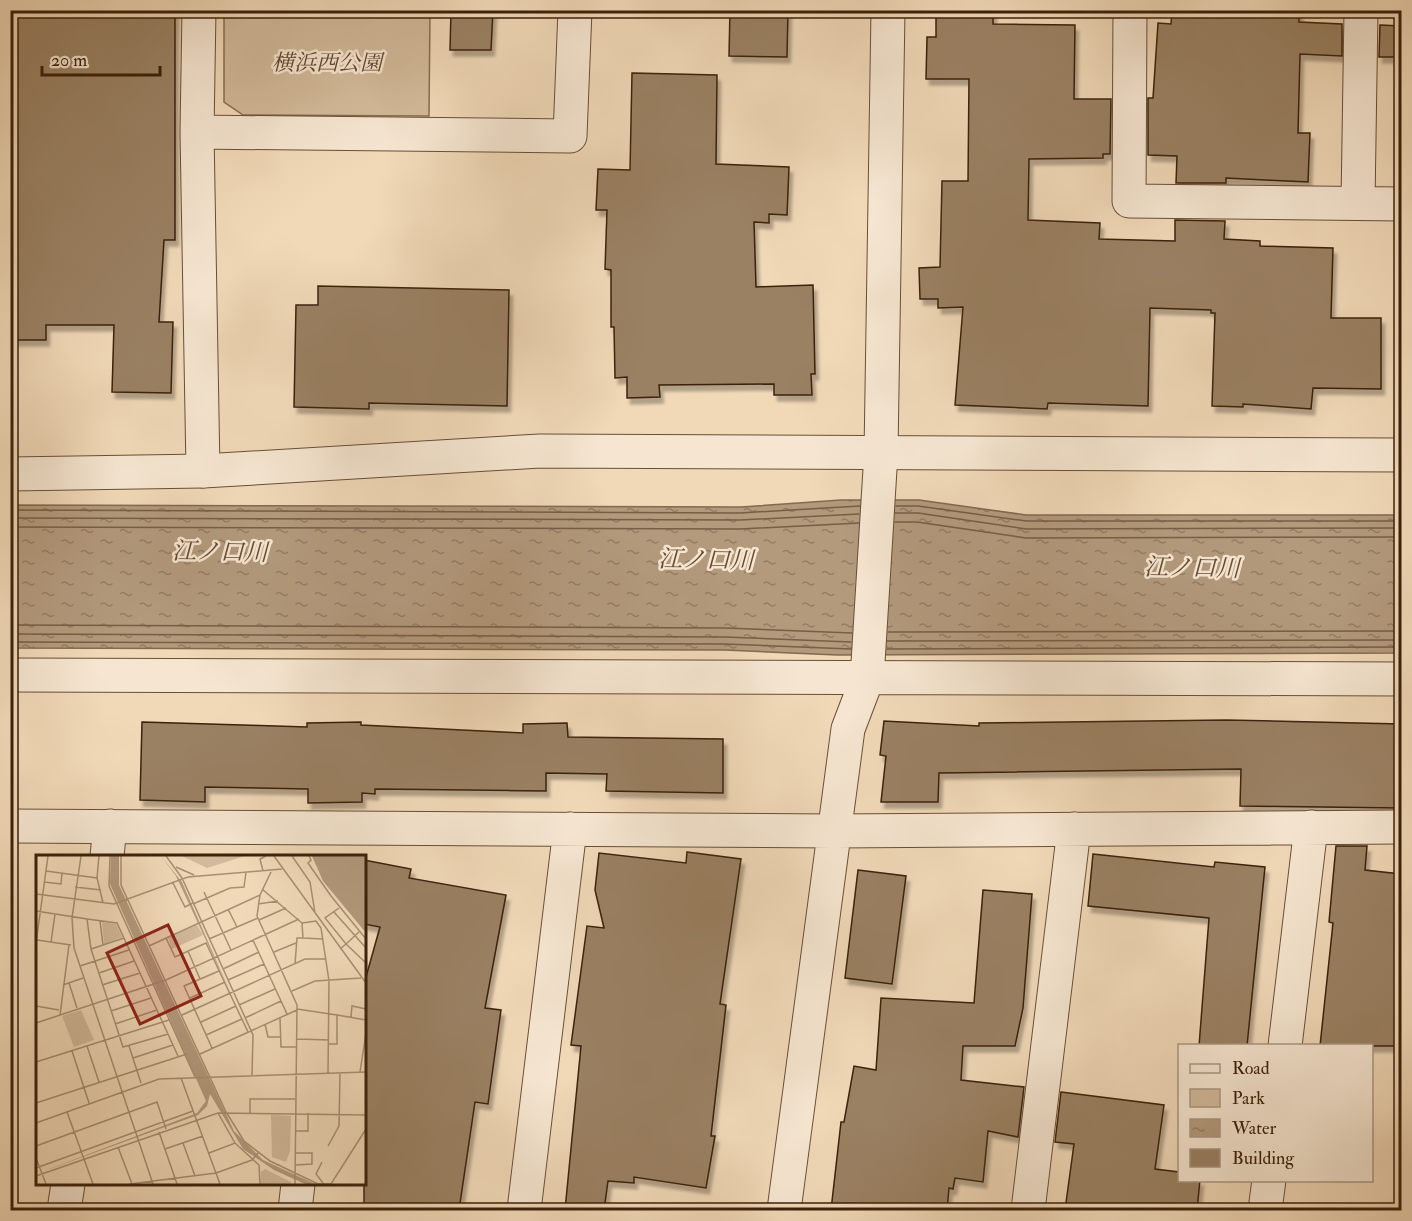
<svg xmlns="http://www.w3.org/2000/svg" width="1412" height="1221" viewBox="0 0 1412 1221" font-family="'IM FELL Double Pica','Noto Serif JP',serif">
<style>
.park{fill:#d2ba9a;stroke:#866e52;stroke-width:1.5}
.water{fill:url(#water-ripples);stroke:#836a4f;stroke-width:1.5}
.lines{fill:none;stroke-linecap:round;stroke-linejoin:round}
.shore{stroke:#775e44;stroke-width:1.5}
.building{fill:#9a8164;stroke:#3b210a;stroke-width:1.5;filter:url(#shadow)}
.minor-casing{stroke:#684f36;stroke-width:35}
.tertiary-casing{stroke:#684f36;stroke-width:35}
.minor{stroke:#f6e6d1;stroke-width:33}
.tertiary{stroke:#f6e6d1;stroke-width:33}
.labels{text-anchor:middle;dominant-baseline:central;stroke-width:5;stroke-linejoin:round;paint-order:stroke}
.park-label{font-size:22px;font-style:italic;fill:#61472e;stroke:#f6e6d1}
.water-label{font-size:24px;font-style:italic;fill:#654b32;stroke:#f6e6d1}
.inset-road{fill:none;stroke:#a88f72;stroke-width:1.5}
.view{fill:#8f2418;fill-opacity:0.15;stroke:#8f2418;stroke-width:3}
.inset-edge{fill:none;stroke:#3b210a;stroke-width:3}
</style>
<defs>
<pattern id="water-ripples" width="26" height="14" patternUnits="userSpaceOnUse" patternTransform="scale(1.5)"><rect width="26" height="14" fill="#b39a7d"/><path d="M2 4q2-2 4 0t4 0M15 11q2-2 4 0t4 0" fill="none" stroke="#937d65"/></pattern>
<filter id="shadow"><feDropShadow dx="3.5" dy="6" stdDeviation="1.5" flood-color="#0004"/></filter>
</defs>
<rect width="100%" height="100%" fill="#f1d9b8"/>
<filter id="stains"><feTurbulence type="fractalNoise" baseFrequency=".00333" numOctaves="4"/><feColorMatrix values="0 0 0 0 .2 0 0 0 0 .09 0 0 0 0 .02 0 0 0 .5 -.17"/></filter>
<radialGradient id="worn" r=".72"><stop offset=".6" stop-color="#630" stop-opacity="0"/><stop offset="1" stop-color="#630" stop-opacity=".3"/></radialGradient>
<path class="park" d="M224,11H430L429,116L243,115L224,102Z"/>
<path class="water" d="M841,500H919L1026,515H1401V653L837,655L725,650L11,648L10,505L741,507Z"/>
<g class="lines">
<path class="shore" d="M896,506H918L1026,521H1402
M10,510L740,513L860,506
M895,513H918L1026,529L1402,528
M10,518L740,520L859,514
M895,522H917L1026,538L1402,537
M10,527L740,529L859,523
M10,625L725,628L852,633
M888,632L1402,631
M10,634L725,637L851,642
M887,641L1402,640
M10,642L725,644L851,649
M887,649L1402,647"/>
</g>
<path class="building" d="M10,10H175V240H164L159,322H173L171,393L112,392L114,325H46V340H10Z
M451,10H493L491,50H450Z
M730,10H788L787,57L729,56Z
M936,10H993V24L1075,25L1074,99H1111L1110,154H1103V158L1029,159L1028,220L1100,223L1099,239L1175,241V220L1225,221L1224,239L1260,241V246L1333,248L1331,318H1381V389L1313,388L1311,409L1243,404V407L1212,406L1215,313H1211V310L1150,308L1148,406L1048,403L1047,409L955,405L963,307L938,308V299H920L919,268L940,267L942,181H968L969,79H926L927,37H936Z
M1172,10H1299V22L1342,24V56L1300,54L1298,133H1310L1308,182L1226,178V183H1176L1177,156L1148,155V98H1153L1158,23L1171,24Z
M1380,25L1401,26V57H1379Z
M632,73L717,75L716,164L789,167L787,215L769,214V223L754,222L756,287L813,285L815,374H811L812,395H774V384L659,385L660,397L627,398V377L615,378L614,327H611V270L605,269L607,210H596L598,169L630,170Z
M318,286L509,290L507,406L369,403V409L294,407L296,305H318Z
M1226,720L1401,724V808L1240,806L1241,769L939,773L938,802H881L886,756L880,755L884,721L979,726V723Z
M142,722L307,727V723L361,722V725L523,733V724L567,723L568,737L723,739V793L606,791L607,774L546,773V791L375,789V794L362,793V802L308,803V789L205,787V802L140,800Z
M1336,846H1367L1365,870L1401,874V1003L1396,1046H1320L1333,923L1329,922Z
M687,852L741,859L720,1004L726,1005L711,1136H715L706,1188L634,1177V1183L608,1181L604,1210H565L581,1046L571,1045L587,926L604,928L595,890L599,853L686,863Z
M1093,854L1214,867L1215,862L1265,867L1247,1046H1199L1209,918L1088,906Z
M364,860L411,869L409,878L506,895L485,1008L501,1010L488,1104L475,1102L459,1210H364V984L380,927L364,924Z
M858,870L906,876L892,984L845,978Z
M983,890L1032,894L1023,1008L1015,1046H963L961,1080L1024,1087L1018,1137L988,1131L983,1182L955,1178L953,1189L949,1188L947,1210H831L841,1122H844L854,1066L876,1070L881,998L974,1003Z
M1061,1092L1164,1105L1155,1169L1179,1172V1180H1200L1197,1210H1065L1074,1144L1055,1142Z"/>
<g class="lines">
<defs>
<path id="minor" d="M199,10L197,132L203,471
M1130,10L1129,201L1402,204
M197,132L570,136L575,10
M1358,203L1361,10
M10,675L1402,679
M10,826L834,831L1402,827
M107,856L110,826
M1285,1046L1311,827
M64,1210L68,1184
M295,1210L298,1184
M524,1210L570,829
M784,1210L848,729L867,679L881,453L888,10
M1028,1210L1074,829
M1265,1210L1269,1180"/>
<path id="tertiary" d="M10,474L203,471L540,451L1402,455"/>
</defs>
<use href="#minor" class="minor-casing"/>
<use href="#tertiary" class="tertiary-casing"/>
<use href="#minor" class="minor"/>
<use href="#tertiary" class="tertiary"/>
</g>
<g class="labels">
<g class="park-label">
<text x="327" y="63">横浜西公園</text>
</g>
<g class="water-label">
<text transform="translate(220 552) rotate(1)">江ノ口川</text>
<text transform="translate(706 560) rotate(1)">江ノ口川</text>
<text transform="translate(1192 568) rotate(1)">江ノ口川</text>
</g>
</g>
<g transform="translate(36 855)">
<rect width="330" height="330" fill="#f1d9b8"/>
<path d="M146,1H209L171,13Z" fill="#d2ba9a"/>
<path d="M66,67L80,69L86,82L68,89ZM161,70L167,80L136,94L132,83ZM45,155L58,185L38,192L26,161ZM235,260L255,261L254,296L250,307L236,302ZM229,314L255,327V329H225V317Z" fill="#d2ba9a"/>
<path d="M75,1H83V30L198,276L227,305L279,329H269L238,315L207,294L174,239L171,251L162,260L0,319L161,258L170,246L74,29ZM125,1L146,27L194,137L140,21ZM276,1H330V78L287,26Z" fill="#b39a7d"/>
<path class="inset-road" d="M45,1L36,63L38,93L117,329M63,1L61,23L67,48M74,1L73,31L159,222M85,1V30L190,257L208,286L234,306L282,329H295L330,274M130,1L146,23L217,180L216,220M238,1L330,128M256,1L274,27L279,58M273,1L275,5L272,8L295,41L330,84M140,12L158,20M10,16L61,23M227,16L224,4L230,1M235,17L224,40L221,61L261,150L259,329M8,27L25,29L26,18M137,28L149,52L157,48M39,32L65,35M226,34L266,68L267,83H261L259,109M168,37L195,95M0,39L78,49L152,22L246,14M157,49L194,33L208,32L210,17M222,49L242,46M303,53L289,63L310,89L323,77M192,54L201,72M0,56L51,64L55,94L87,192L132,179M298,57L330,93M51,64L81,68L142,201M223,65L250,53M64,66L67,90M266,68L280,66L285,73L293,126L292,218M130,83L139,102L170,88L212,177M267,83L287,84M173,84L222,63M1,85L35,90M217,85L251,159M15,87L19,59M0,88L12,1M113,91L224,40M55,94L88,83M304,94L310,89L330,108M152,96L164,124M238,97L260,88M44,111L93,95M187,114L223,97M63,118L98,106M192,125L228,109M33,128L41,153M27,130L47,123M66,130L104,118M256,136L279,126L325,123M154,143L189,127M203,150L239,134M0,151L23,155M261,154L301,160M75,156L115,143M24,160L33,90M146,160L269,104H290M315,162L316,151L330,154M209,163L245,146M244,163L245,192H261M165,167L200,151M0,168L130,125L263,64M79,169L121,155M229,169L232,182H245M170,180L206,164M261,184L293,185M293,189H301V160L330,165M51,191L63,227M93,191L105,228M176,193L148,131L183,116M36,196L53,248M164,199L261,155M97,203L137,190M0,207L133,165M324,217L330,178M145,223L184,329M0,248L151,199M31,257L57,329M182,258L199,288M214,258V244H259M0,268L123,224L330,217M259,276H272V258M123,277L141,329M147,288L159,321M0,291L121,247L130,274M292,291L303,271L304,218M82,292L96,329M129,294L167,281M173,298L199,288L223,310L224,329M259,298H276V309L259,310M0,303L10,329M286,307L280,319L287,328M0,313L157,256M0,321L182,258L330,260M94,329L180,318L216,305L222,298"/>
<path class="view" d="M132,70L165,141L104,169L71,98Z"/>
<rect width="330" height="330" class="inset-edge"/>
</g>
<rect width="1412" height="1221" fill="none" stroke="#f1d9b8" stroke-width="36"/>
<rect x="12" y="12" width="1388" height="1197" fill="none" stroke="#3b210a" stroke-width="3"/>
<rect x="18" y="18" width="1376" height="1185" fill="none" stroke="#3b210a" stroke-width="1.5"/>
<rect x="1178" y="1044" width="195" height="138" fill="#f6e6d1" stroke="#ab9781" stroke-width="1.5"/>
<rect x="1190" y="1064" width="30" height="9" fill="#f6e6d1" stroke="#ab9781" stroke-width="1.5"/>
<text x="1232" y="1074" font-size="18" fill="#3b210a">Road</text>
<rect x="1190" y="1089" width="30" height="18" fill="#d2ba9a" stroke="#ab9781" stroke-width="1.5"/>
<text x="1232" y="1104" font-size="18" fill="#3b210a">Park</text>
<rect x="1190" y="1119" width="30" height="18" fill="url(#water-ripples)" stroke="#ab9781" stroke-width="1.5"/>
<text x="1232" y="1134" font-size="18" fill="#3b210a">Water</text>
<rect x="1190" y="1149" width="30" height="18" fill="#9a8164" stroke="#ab9781" stroke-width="1.5"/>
<text x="1232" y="1164" font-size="18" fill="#3b210a">Building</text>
<path d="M42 66v9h118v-9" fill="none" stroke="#3b210a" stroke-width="3"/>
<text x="51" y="66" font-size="18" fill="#3b210a" stroke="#f6e6d1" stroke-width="4.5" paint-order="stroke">20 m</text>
<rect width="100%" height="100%" filter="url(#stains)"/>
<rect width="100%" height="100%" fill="url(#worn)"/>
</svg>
